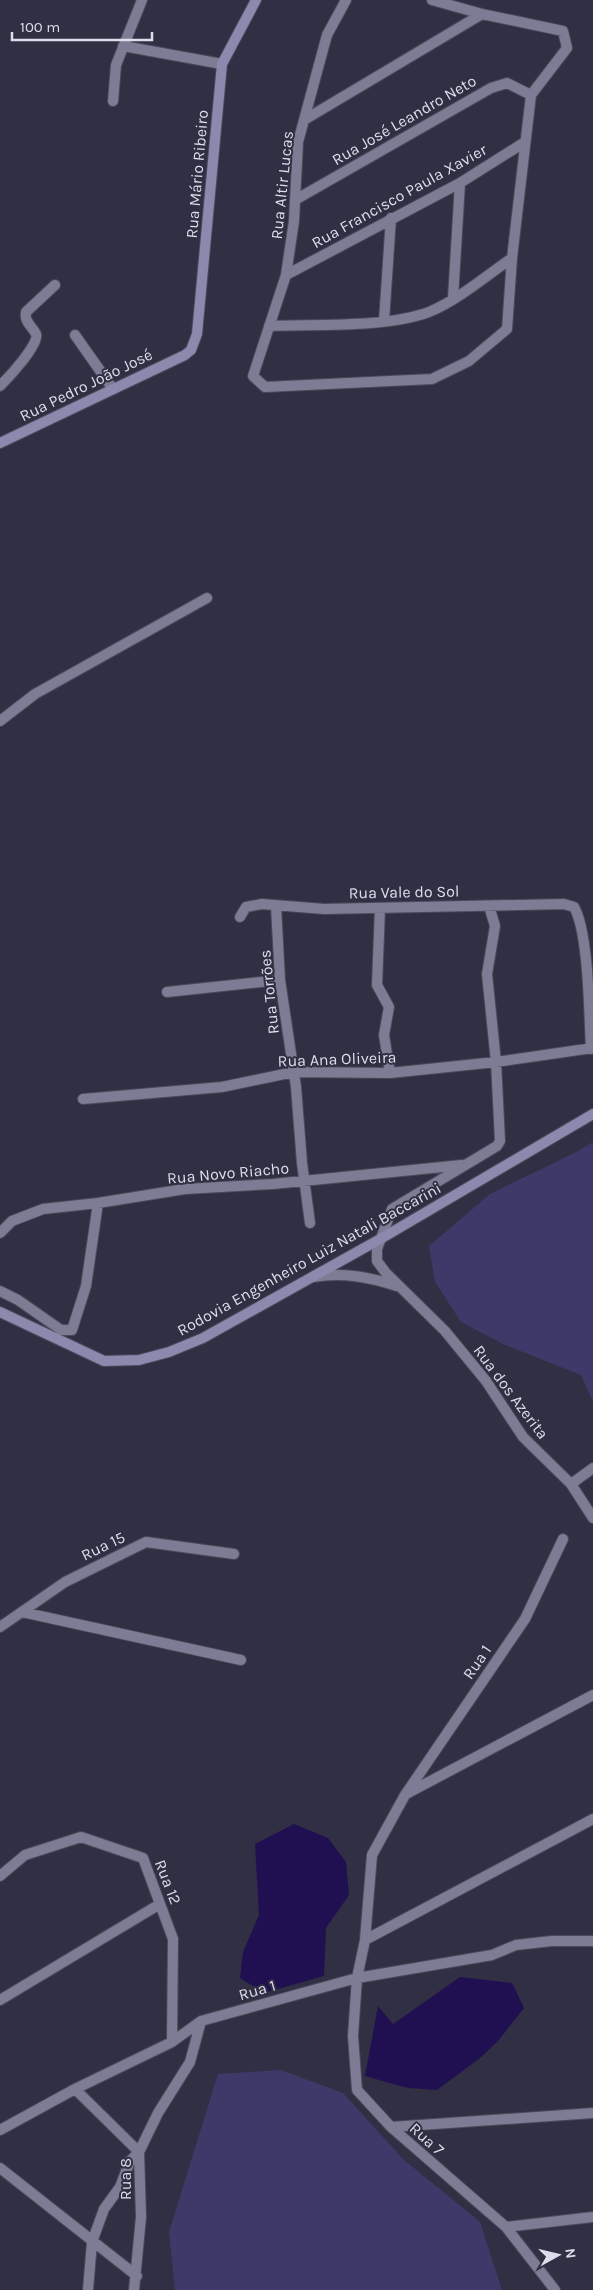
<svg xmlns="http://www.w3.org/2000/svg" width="593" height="2290" viewBox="0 0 593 2290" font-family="Karla,sans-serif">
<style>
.green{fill:#3f3969}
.water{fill:#211051}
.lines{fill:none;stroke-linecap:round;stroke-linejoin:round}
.street-casing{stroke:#4b4a5b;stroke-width:12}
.secondary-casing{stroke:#4b4a5b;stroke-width:12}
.street{stroke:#7d7c94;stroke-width:10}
.secondary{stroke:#8c89af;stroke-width:10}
.labels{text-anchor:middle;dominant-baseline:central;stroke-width:4;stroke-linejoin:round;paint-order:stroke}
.street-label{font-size:16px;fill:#deddeb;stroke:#302f43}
</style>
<rect width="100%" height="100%" fill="#302f43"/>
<path class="green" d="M593,1142V1402L581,1375L503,1344L461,1322L435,1282L429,1246L490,1194L576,1152Z
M281,2070L343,2093L403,2159L480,2222L502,2290H175L169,2232L218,2074Z"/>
<path class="water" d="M294,1824L328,1838L346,1862L349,1895L326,1928L324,1976L264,1993L240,1978L243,1952L259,1915L255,1844Z
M460,1977L512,1983L524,2008L498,2041L480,2058L437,2090L408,2088L365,2076L378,2006L393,2024Z"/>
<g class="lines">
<defs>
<path id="street" d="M346,0L327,35L298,142L294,221L286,275L253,376L265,387L432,379L469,361L507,329L512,258L531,95L567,48L563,31L482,14L432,0
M123,46L222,64
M113,101L116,65L142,0
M304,120L482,14
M295,200L491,88L507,83L531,95
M286,275L460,183L525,142
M453,298L460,183
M384,321L391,218
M269,326C316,324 386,328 429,312C458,300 486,276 512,258
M75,335L113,389
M0,386C8,378 40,344 36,334C32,326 24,322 26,312L55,285
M0,721L35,694L207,598
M276,906L280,980L296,1087L302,1163L310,1223
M489,906L495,926L487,974L496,1062L500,1141L497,1146L392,1209L377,1249V1261L386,1273L445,1331L486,1381L523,1437L571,1484L593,1518
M380,908L377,985L389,1007L384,1035L390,1073
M240,917L246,907L262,904L324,909L564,904L574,907C589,933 589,1015 591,1049
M167,992L280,980
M83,1099L222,1087L294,1072L390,1073L496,1062L593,1048
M0,1233L12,1221L43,1209L98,1203L185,1189L273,1184L462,1165
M313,1277C343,1272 369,1277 397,1286
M0,1291L18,1300L61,1330H72L86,1286L98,1203
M571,1484L593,1468
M22,1612L241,1660
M0,1627L65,1582L146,1542L234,1554
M406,1794L593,1695
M0,1876L25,1855L81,1837L143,1858L173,1939L172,2042
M365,1940L593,1819
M0,2000L160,1904
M75,2089L139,2152L130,2161L120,2187L104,2209L92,2242L88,2290
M391,2127L593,2113
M0,2130L75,2089L172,2042L201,2021L357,1978L365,1940L372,1855L405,1795L525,1619L563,1539
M0,2168L137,2276
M506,2227L593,2217
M134,2290L141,2217L139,2152L158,2113L190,2062L201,2021
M555,2290L506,2227L391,2127L357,2090L353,2036L357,1978L492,1955L516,1945L552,1941H593"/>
<path id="secondary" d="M0,443L185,355L191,350L197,334L222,64L256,0
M0,1312L104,1361L139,1360L169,1352L203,1338L382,1238L593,1114"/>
</defs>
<use href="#street" class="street-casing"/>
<use href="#secondary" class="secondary-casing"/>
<use href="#street" class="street"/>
<use href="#secondary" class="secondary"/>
</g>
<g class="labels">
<g class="street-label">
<text transform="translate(404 120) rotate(-30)">Rua José Leandro Neto</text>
<text transform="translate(197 174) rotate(-85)">Rua Mário Ribeiro</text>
<text transform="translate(282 185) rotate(-84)">Rua Altir Lucas</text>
<text transform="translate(399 196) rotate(-29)">Rua Francisco Paula Xavier</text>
<text transform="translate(86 385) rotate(-26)">Rua Pedro João José</text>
<text transform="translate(404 892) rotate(-1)">Rua Vale do Sol</text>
<text transform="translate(269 992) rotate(-96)">Rua Torrões</text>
<text transform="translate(337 1059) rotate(-2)">Rua Ana Oliveira</text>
<text transform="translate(228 1173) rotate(-5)">Rua Novo Riacho</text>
<text transform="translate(309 1259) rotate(-29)">Rodovia Engenheiro Luiz Natali Baccarini</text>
<text transform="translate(511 1392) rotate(53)">Rua dos Azerita</text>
<text transform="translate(103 1546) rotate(-26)">Rua 15</text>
<text transform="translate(477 1662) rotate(-56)">Rua 1</text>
<text transform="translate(168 1882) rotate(69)">Rua 12</text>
<text transform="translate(257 1990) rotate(-16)">Rua 1</text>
<text transform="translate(427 2139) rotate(42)">Rua 7</text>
<text transform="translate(125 2179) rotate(-90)">Rua 8</text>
</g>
</g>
<g transform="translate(558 2255) rotate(82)" stroke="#302f43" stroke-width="4" paint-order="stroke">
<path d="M0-4L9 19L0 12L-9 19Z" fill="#deddeb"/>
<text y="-8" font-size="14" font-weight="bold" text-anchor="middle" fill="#deddeb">N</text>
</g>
<path d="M12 32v8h140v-8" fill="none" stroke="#deddeb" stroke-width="2.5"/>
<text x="20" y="32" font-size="15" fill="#deddeb" stroke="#302f43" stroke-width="4" paint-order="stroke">100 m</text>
</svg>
